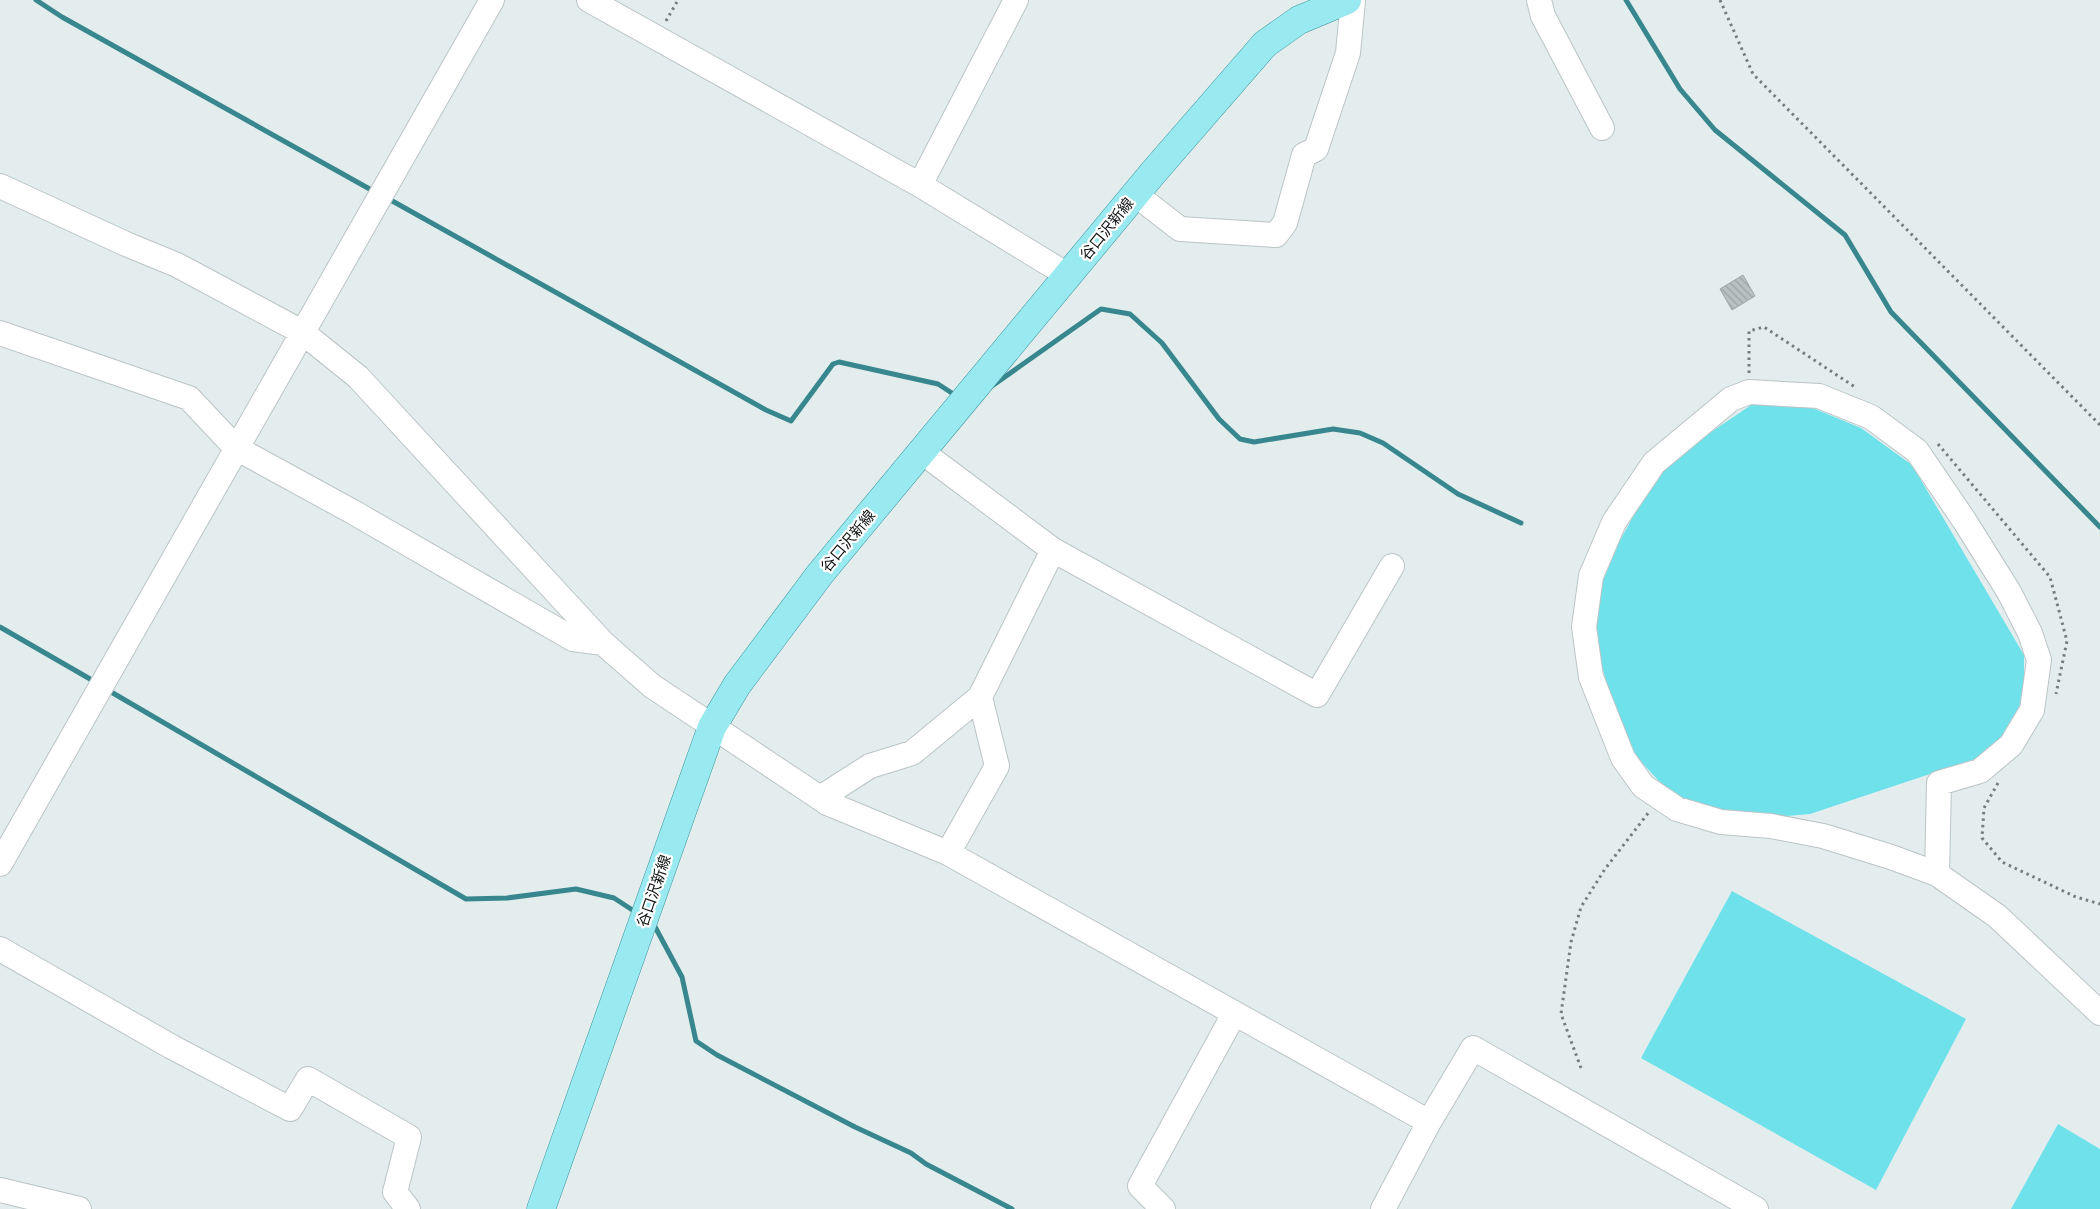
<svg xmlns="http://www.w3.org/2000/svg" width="2100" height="1209" viewBox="0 0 2100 1209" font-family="'Nunito Sans','Noto Sans JP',sans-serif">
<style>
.pitch{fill:#6fe1eb}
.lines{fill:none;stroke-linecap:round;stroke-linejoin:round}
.stream{stroke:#38878e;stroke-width:5}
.building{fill:url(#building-back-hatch);stroke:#9da7a7}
.minor-casing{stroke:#bbc4c5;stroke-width:26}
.major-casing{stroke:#3b949c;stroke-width:29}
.path{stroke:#767d7e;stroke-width:3;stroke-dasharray:2.5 4;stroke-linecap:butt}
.minor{stroke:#fff;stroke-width:24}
.major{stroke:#98e9f0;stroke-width:28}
.labels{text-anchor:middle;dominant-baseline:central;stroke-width:4.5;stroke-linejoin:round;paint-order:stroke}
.street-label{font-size:15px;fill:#0e1112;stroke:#fff}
</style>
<defs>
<pattern id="building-back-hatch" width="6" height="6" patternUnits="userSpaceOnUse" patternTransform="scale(1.25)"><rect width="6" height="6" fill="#b7c1c1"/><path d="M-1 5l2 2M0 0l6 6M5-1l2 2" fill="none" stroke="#9ca5a5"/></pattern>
</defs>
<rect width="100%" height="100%" fill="#e3edee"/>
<path class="pitch" d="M1754,403L1808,406L1861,428L1912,465L2024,655V702L2003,740L1975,759L1810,814L1776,817L1706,811L1668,791L1634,754L1610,694L1594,639L1600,588L1618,544L1661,466Z
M1732,891L1966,1019L1876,1190L1641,1058Z
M2058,1124L2100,1149V1209H2011Z"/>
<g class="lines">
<path class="stream" d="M36,0L62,17L375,192
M1626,0L1680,89L1715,130L1845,235L1891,312L2100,527
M387,198L766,410L791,421L833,364L839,362L938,384L958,397
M992,386L1101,309L1130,314L1162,343L1219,419L1240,439L1254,442L1333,429L1360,433L1383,443L1458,494L1521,523
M0,627L97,683
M106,689L466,899L507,898L576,889L614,898L637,913
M653,923L682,977L696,1041L717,1055L855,1127L911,1153L926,1164L1012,1209"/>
</g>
<path class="building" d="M1743,275L1755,296L1732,310L1720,289Z"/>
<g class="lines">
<defs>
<path id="minor" d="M589,0L920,185L1069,276
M1539,0L1543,16L1602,128
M920,185L1016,0
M0,186L126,244L177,265L302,332L358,377L603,643L652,686L820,798L827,803L948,853L1429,1122
M1135,194L1180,229L1276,235L1285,223L1304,155L1316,149L1348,53L1353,0
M0,333L189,398L236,448L353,512L573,639L603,643
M1749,392L1819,396L1871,417L1917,451L1964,520L2009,592L2030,633L2039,660L2032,710L2011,745L1980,771L1939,783L1937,874L1891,857L1823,836L1771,826L1721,822L1677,809L1643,786L1623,758L1591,677L1584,627L1591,576L1614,522L1654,463L1731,399Z
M922,452L1053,550L1317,695L1392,566
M820,798L870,766L912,753L980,697
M948,853L997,766L980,697L1053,550
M0,864L492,0
M1937,874L1997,916L2100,1013
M0,949L172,1047L290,1109L308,1079L409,1137L395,1192L408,1209
M0,1190L79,1209
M1163,1209L1140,1186L1234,1014
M1383,1209L1429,1122L1473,1048L1756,1209"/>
<path id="major" d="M541,1209L712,727L737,685L820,574L1152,174L1265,44L1299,20L1347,0"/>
</defs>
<use href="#minor" class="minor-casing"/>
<use href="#major" class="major-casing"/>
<path class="path" d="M1720,0L1753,74L2100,425
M666,21L678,0
M1749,373V331L1764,327L1855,387
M1938,444L2050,577L2067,641L2056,694
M1998,783L1984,808L1982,838L2002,862L2076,897L2100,904
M1581,1068L1561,1014L1571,942L1581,907L1605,869L1649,812"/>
<use href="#minor" class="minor"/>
<use href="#major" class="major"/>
</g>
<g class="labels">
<g class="street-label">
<text transform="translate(1107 229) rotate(-51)">谷口沢新線</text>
<text transform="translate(848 541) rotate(-50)">谷口沢新線</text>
<text transform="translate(654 891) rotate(-71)">谷口沢新線</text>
</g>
</g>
</svg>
